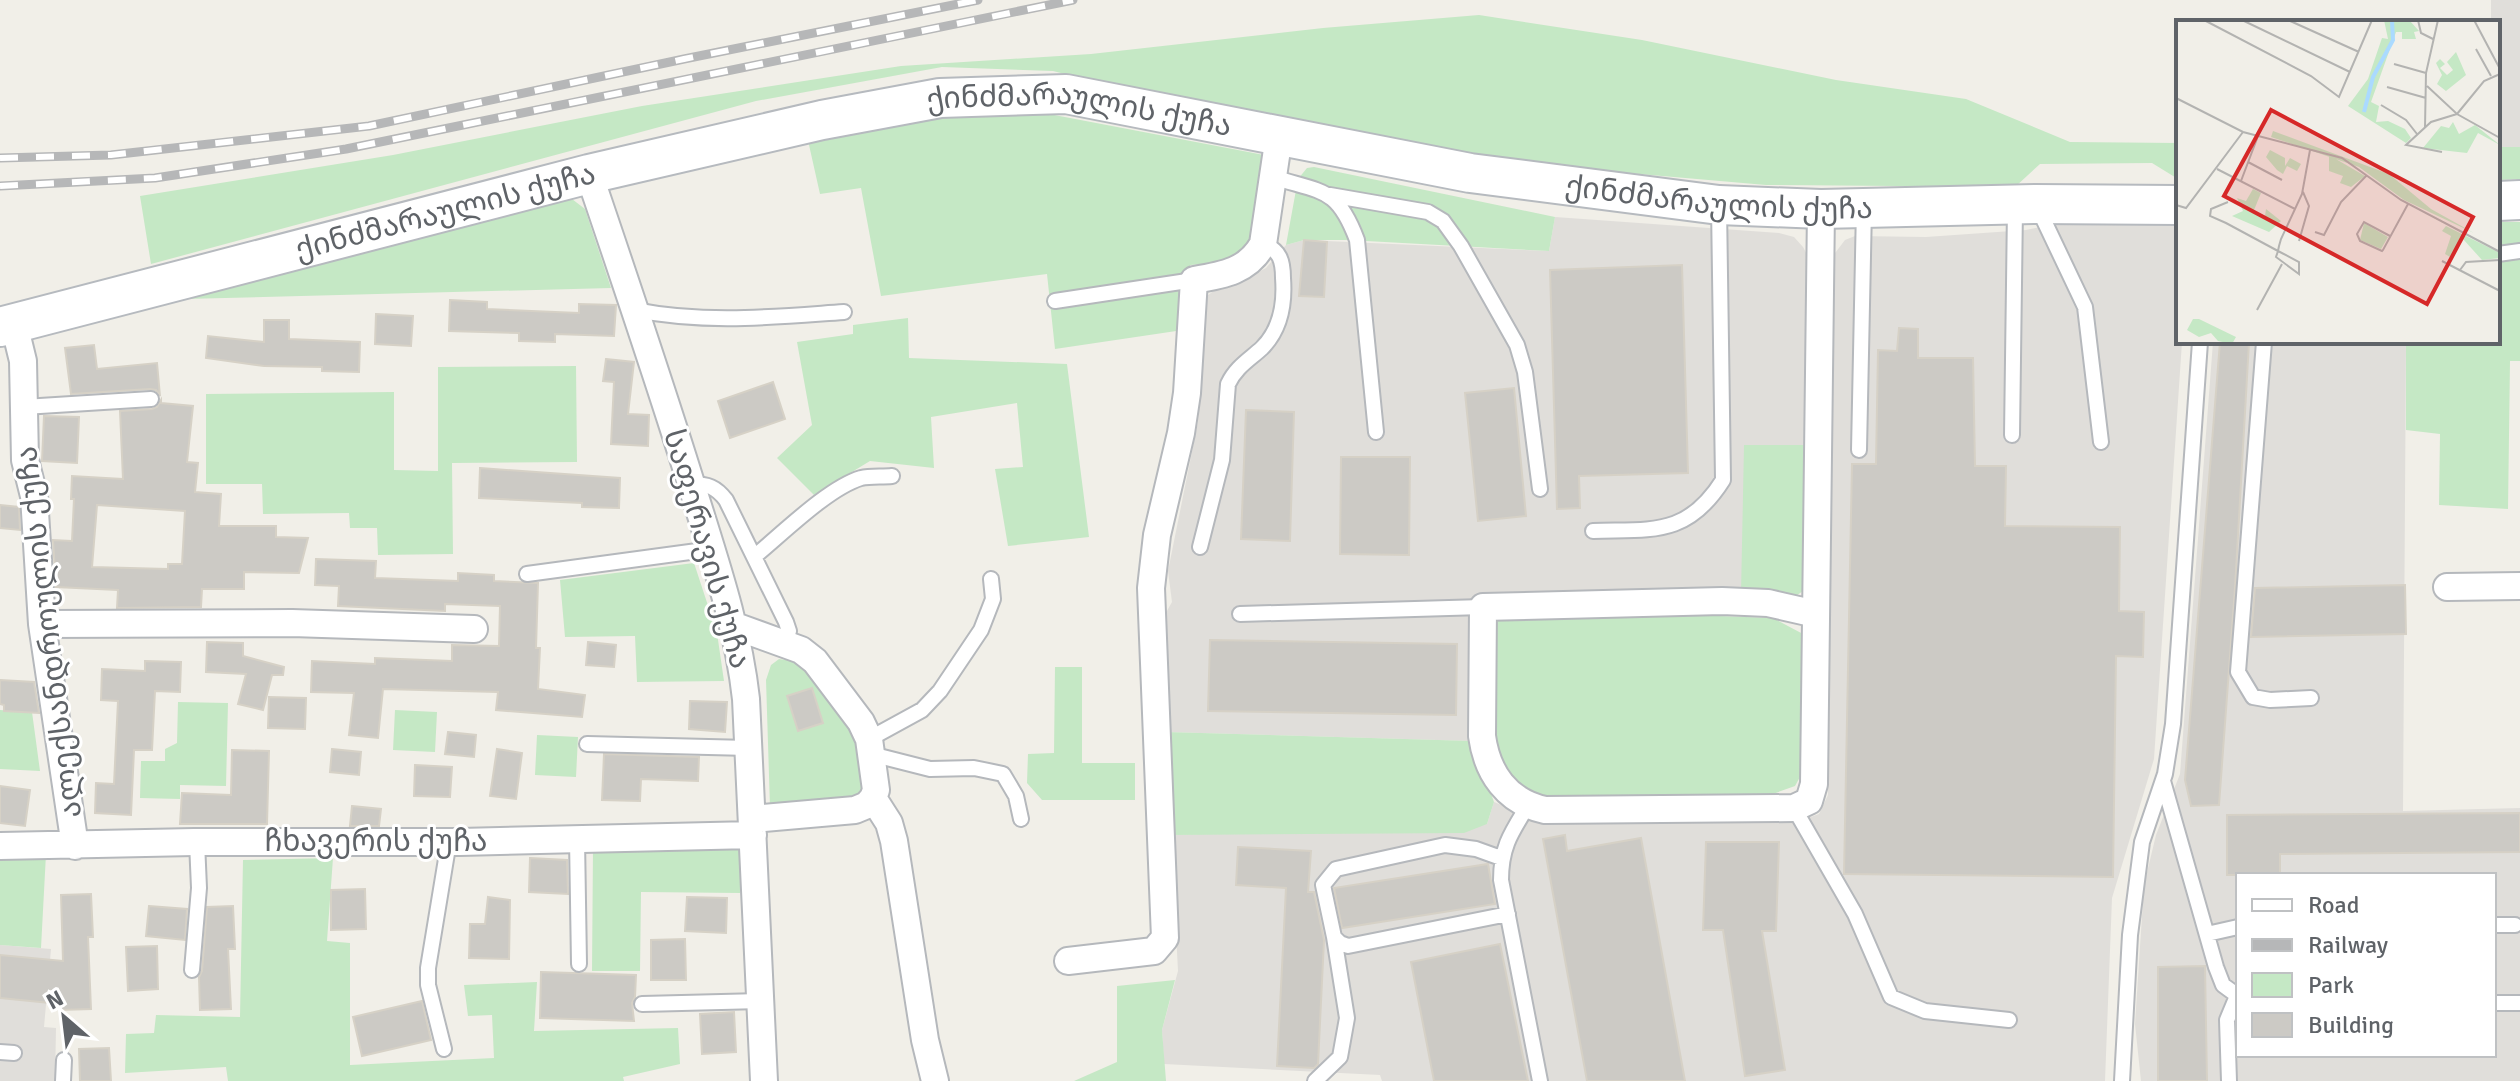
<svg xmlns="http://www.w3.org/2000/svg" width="2520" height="1081" viewBox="0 0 2520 1081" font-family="Signika,'Noto Sans Georgian',sans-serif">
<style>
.industrial{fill:#e0deda;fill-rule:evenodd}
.green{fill:#c5e8c5}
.building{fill:#cccac5;stroke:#d6d1c6;stroke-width:2;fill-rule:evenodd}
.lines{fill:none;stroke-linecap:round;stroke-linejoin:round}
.service-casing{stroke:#b5b8bc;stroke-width:18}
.minor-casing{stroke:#b5b8bc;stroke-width:30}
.secondary-casing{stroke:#b6babf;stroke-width:42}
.service{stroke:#fff;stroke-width:14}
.minor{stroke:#fff;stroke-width:26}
.secondary{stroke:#fff;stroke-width:38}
.rail-casing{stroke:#b6b7b8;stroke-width:9}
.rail{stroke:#fff;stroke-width:6;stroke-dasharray:18;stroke-linecap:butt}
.labels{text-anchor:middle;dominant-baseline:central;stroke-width:6;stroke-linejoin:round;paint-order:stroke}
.street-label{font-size:30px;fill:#5f6368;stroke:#fff}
.inset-river{fill:none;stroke:#aadaff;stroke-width:4}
.inset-road{fill:none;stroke:#b3b3b1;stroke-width:2}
.view{fill:#d62828;fill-opacity:0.15;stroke:#d62828;stroke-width:4}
.inset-edge{fill:none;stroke:#5f6368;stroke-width:4}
</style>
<rect width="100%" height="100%" fill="#f1efe8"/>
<path class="industrial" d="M2491,0H2520V147H2498V22H2491Z
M1555,217L1779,233L1794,237L1803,247L1811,262L1812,445L1741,594L1474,598L1472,741L1166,732L1163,618L1172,602L1168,571L1198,422L1207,296L1220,286L1245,279L1266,268L1286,245L1304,240L1549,251Z
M2068,221L2178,224V342H2182L2154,759L2112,898L2105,1081H1382L1380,1075L1164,1064L1162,1030L1178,971L1171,835L1487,824L1494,802L1544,822L1805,819L1819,814L1828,795L1829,261L1845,240L1855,236L1926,237L2026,230Z
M2213,342H2406L2403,811L2520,808V1081H2141L2135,1024L2144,885L2156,835L2180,774ZM2238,875H2494V1055H2238Z
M0,945L51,949L44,1027L56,1028L55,1081H0Z"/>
<path class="green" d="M1479,15L1642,40L1836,80L1966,99L2070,142L2178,143V179L2152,163L2040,164L2015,187L1766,185L1490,161L1155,97L1053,71L942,67L756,101L151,264L140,196L393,155L642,106L901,66L1091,54L1323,28Z
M1004,112L1049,114L1264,155C1260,190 1264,250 1222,261C1212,264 1200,264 1190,265L1183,330L1055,349L1047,274L881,296L861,188L820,194L807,136L941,116Z
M2498,147H2520V179L2498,180Z
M1314,167L1555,217L1549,251L1348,240H1304L1286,245L1298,179L1307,168Z
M572,199L585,209L611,288L184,299L554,202Z
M2498,222H2520V361H2510L2508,509L2439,505L2440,434L2406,430V342H2498Z
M908,318L909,358L1067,364L1089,537L1008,546L995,469L1023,467L1017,403L931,417L934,468L870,461L814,495L777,458L812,425L797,342L853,334V325Z
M576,366L577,462L452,463L453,554L378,555L377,528H350L349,513L263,514L262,484H206V394L394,392V470L438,471V367Z
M1744,445H1812L1807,588L1796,596L1741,594Z
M694,563L717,633L724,681L637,682L635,636L565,637L560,580Z
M1665,614L1773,618L1803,634L1805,768L1795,786L1756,800L1545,802L1522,791L1494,754L1492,616Z
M779,659L793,661L809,669L858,733L870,780L859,799L770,807L766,680L771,665Z
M1055,667H1082V763H1135V800H1042L1027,783L1028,754L1054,753Z
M178,702L228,703L226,786L180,785V799L140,798L141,761H165V749L177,743Z
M0,710L32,712L40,771L0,769Z
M395,710L437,712L435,752L393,750Z
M1166,732L1472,741L1494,802L1487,824L1464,833L1171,835Z
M537,735L578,737L576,777L535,775Z
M593,848L740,849V893L641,892L640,971H592Z
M0,854H46L41,948L0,945Z
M333,858L327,941L350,943V1065L494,1058L492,1015L468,1016L464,985L537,982L534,1031L678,1028L680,1064L623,1077L624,1081H228L226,1067L125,1073L126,1034L154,1033L156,1015L240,1017L243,860Z
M1175,980L1162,1030L1166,1081H1074L1117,1062V986Z"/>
<path class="building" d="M1304,240L1327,242L1324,297L1299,296Z
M1682,265L1688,473L1579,476L1580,508L1557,509L1550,270Z
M450,300L487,302V309L579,313V304L616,305L614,336L555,334V342L519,341V333L449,331Z
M376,314L413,316L411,346L375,344Z
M264,320H289V339L360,342L359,372L322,371V367L264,366L206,358L208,336L264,342Z
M1899,328L1918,329V358H1973L1975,466H2006L2005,526L2120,527L2119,611L2144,612L2143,657L2116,656L2113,877L1844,874L1852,464H1876L1878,350L1897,351Z
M2220,342H2249L2235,588L2219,805L2191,806L2185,780Z
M94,345L97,369L157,363L160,396L156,390L150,389L71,394L65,348Z
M606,359L634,362L628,414L649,415L648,446L611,444L614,382L603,381Z
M773,382L785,419L730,438L718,401Z
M1514,388L1526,516L1478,521L1465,393Z
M161,400V403L193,406L187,462L198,463L195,492L221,494L219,526H276V537L308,538L299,573L244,572V589H202L201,607L117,608L118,590L56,587L53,540L72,541L74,499H71L72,476L123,479L120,411L152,409L157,407ZM97,505L185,511L182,564H168V569L92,567Z
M1246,410L1294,412L1290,541L1241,539Z
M44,416L79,417L77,463L42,461Z
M1341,457H1410L1409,555L1340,554Z
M480,468L620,478L619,508L582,507V503L479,498Z
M0,505L19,507L20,530L0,528Z
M316,559L376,561L375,578L458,581V573L494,575V581L538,583L536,648H540L538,689L585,695L582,717L496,710L498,692L383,689L378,738L349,735L354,693L311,692L312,661L375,664V658L452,661V645L499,646L500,606L445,604V611L338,606L339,586L315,585Z
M2405,585L2406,634L2251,637L2255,588Z
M1210,640L1457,644L1456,715L1208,711Z
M207,642L243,643V656L284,667L283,675H272L263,710L238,704L246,674L206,672Z
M588,642L616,645L614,667L586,665Z
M145,661L181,662L180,692L155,691L152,750H134L131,815L95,813L96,783L114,784L118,701L101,700L102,669L145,671Z
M0,680L34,682L39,713L4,711V705L0,704Z
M812,688L823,723L798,731L787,696Z
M269,697L306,698L305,729L268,728Z
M690,701L727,702L725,732L689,729Z
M448,732L476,735L474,757L445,754Z
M332,749L361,752L359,775L330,772Z
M497,749L522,753L516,799L490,796Z
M232,750L269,751L267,824H180L182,793L231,795Z
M604,754L699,757L698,781L641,779L640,801L602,800Z
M415,765L452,767L450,797L414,796Z
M0,786L30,790L25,826L0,823Z
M352,806L381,809L379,826H350Z
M2520,813V852L2280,854V875H2227V815Z
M1565,835L1567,851L1641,838L1685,1081H1587L1543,839Z
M1706,842H1779L1776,931H1762L1785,1070L1745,1076L1723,930H1703Z
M1238,847L1311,851L1308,892H1314L1324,940L1318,1064L1314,1068L1277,1066L1286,888L1236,885Z
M530,858L567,860L568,894L529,892Z
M1488,864L1495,904L1342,928L1334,888Z
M365,889L366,929L331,930V890Z
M91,894L93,937H88L91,1009L60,1010V1004L0,998V955L63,961L61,895Z
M488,897L510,900L509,959L469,958L470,924H485Z
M687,897L727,898L726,933L685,931Z
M149,906L187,909L185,940L146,936Z
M233,906L235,949H228L231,1009L200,1010L199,977L202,971L207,907Z
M685,939L686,980H651V940Z
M1500,944L1528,1081H1434L1411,962Z
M157,946L158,989L128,991L126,947Z
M2205,966L2207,1081H2158V967Z
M541,972L636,975L635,997L632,1003L634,1021L540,1018Z
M422,1001L431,1040L362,1056L353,1017Z
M734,1012L736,1052L702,1054L700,1014Z
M109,1048L111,1081H80L79,1049Z"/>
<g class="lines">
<defs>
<path id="service" d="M1273,177C1323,193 1337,187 1357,240L1376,432
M1330,195L1428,212L1443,221L1461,246L1517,345L1525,372L1540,489
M2038,208L2085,307L2101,442
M2498,254L2520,251
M1055,301L1194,280
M635,310C707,324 772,317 844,312
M2264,342L2238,672L2253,697L2270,700L2311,698
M24,407L151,399
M2012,435L2015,208
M1859,450L1864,208
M691,484C708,484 716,487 726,500L786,622L789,631L784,643
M1593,531C1652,529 1687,537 1723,480L1719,206
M1200,547L1222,460L1228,384C1236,367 1249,360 1262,348C1281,329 1285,304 1283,278C1283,261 1280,250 1263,244
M755,556C782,534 828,488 861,478C870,476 882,477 892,476
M527,574L712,549
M1240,614L1483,607
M869,739L922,710L940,691L981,630L993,599L991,579
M587,744L749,748
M871,754L930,769L974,768L1003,774L1016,796L1021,819
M2163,781L2216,967L2223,985L2238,996
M1527,807C1511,833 1501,847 1501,880L1540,1081
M1794,808L1855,914L1891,997L1925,1011L2009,1020
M577,839L579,964
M1501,858L1476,849L1445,845L1336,869L1323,885L1334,937L1340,943L1348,946L1508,914
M2494,925H2515
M2207,934L2238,927
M192,970L199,888L197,842
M2494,1003H2520
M642,1004L761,1001
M444,1049L428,985V968L449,841
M0,1052L14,1053
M63,1081L64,1060
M1315,1081L1340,1057L1347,1018L1334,937
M2122,1081L2130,935L2142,842L2165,774L2173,724L2200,342
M2229,1081L2227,1020L2237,996"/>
<path id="minor" d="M589,174C625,280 661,386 694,493C715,561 738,627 746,699L764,1081
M14,324L23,361L25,460L34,496L42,624L75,846
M2447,587L2520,586
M1816,614L1768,603L1722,601L1483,607L1482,736C1487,773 1507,802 1545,810L1794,808L1809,801L1814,784L1821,209
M42,624L292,623L474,629
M735,626L801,650L815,661L861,722L869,739L876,790L873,798
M873,798L889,823L894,841L925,1040L935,1081
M752,819L855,810L867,805L873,798
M0,846L194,842H460L753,835
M1068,961L1154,951L1165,938L1151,588L1157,535L1181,433L1187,393L1194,280C1224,275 1248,271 1263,244L1279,136"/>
<g id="secondary">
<path d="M2498,201L2520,200"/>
<path id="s1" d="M0,327L589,174L822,120L940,98L1066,94L1470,173L1719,205L1821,209L2036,204L2178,205"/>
</g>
</defs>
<use href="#service" class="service-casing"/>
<use href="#minor" class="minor-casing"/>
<use href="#secondary" class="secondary-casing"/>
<use href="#service" class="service"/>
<use href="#minor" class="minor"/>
<use href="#secondary" class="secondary"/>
<defs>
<path id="rail" d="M0,158L111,155L369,126L684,59L978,0
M0,186L155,178L346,149L1073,0"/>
</defs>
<use href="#rail" class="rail-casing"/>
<use href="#rail" class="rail"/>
</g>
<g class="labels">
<g class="street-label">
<text stroke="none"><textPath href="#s1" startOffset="1108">ქინძმარაულის ქუჩა</textPath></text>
<text stroke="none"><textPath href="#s1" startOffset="1756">ქინძმარაულის ქუჩა</textPath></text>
<text stroke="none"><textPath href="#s1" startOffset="460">ქინძმარაულის ქუჩა</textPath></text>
<text transform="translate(707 549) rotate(74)">საფერავის ქუჩა</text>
<text transform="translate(49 632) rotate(-97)">ალექსანდროულის ქუჩა</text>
<text x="376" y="841">ჩხავერის ქუჩა</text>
</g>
</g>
<g transform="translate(2176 20)">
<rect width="324" height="324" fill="#f1efe8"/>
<path d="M208,0L234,1L243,11L238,12L240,19H226V12H220L195,82L203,86L200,102L212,101L229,109L235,118L230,123L172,86L192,59L206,18L212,19ZM280,32L290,55L270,71L261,64L266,55L260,43L264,39L269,44L264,48L271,55L277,50L271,42ZM277,102L283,114L299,105L324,125L302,113L291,133L247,128L265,106L273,108ZM97,111L213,154L255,189L298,213L228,180L183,147L95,117ZM94,130L109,138V146L114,138L125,144L121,151L111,146L107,154L101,150L90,137ZM153,135L189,156L175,167L164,163L167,156L153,151ZM77,169L85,173L78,190L89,196L90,189L105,201L93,212L56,196L67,191L61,178L70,181ZM188,203L212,217L205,229L184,220ZM270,206L324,233V238L306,240L287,219L274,237L269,234L275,216L266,211ZM17,299H23L60,317L56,324L42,321L35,313L23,317L11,310Z" fill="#c5e8c5"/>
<path class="inset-river" d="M188,92L197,57L217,20L216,0"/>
<path class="inset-road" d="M28,0L135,56L163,77L196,0M66,0L174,52M112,0L183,32M242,0L245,13L257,19M298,0L324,49M300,29L315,56M218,44L250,53M251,66L281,94L324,118M211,67L250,78M0,78L67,112L166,138L225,180L324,232M205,85L230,100L241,114M281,94L308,61L324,54M249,107L250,53L262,0M266,132L230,125L255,102L281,94M72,142L106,160M41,149L119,189M65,161L82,116M52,182L35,189L34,196L50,203L102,231L123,242V254L100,237L102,231L103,226L105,219L126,174L134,130M0,185L10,188L67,112M139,212L148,215L165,182L191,155M214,216L188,202L181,214L184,221L206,231L207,230L232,184M123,221L133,186L127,172M266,241L324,271M284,250L290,242L324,240M81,290L106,244"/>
<path class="view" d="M95,90L297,197L251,284L48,176Z"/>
<rect width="324" height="324" class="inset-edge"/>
</g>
<rect x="2236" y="873" width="260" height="184" fill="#ffffff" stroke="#bfc1c3" stroke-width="2"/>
<rect x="2252" y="899" width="40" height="12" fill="#ffffff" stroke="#bfc1c3" stroke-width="2"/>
<text x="2308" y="913" font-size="24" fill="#5f6368">Road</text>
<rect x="2252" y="939" width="40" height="12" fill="#b6b7b8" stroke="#bfc1c3" stroke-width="2"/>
<text x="2308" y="953" font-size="24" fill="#5f6368">Railway</text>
<rect x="2252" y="973" width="40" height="24" fill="#c5e8c5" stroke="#bfc1c3" stroke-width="2"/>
<text x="2308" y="993" font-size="24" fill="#5f6368">Park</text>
<rect x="2252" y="1013" width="40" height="24" fill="#cccac5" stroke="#bfc1c3" stroke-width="2"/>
<text x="2308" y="1033" font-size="24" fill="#5f6368">Building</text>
<g transform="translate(64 1017) rotate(332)" stroke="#ffffff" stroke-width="6" paint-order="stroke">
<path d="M0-6L14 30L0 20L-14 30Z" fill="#5f6368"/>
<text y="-12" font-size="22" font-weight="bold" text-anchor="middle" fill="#5f6368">N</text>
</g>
</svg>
